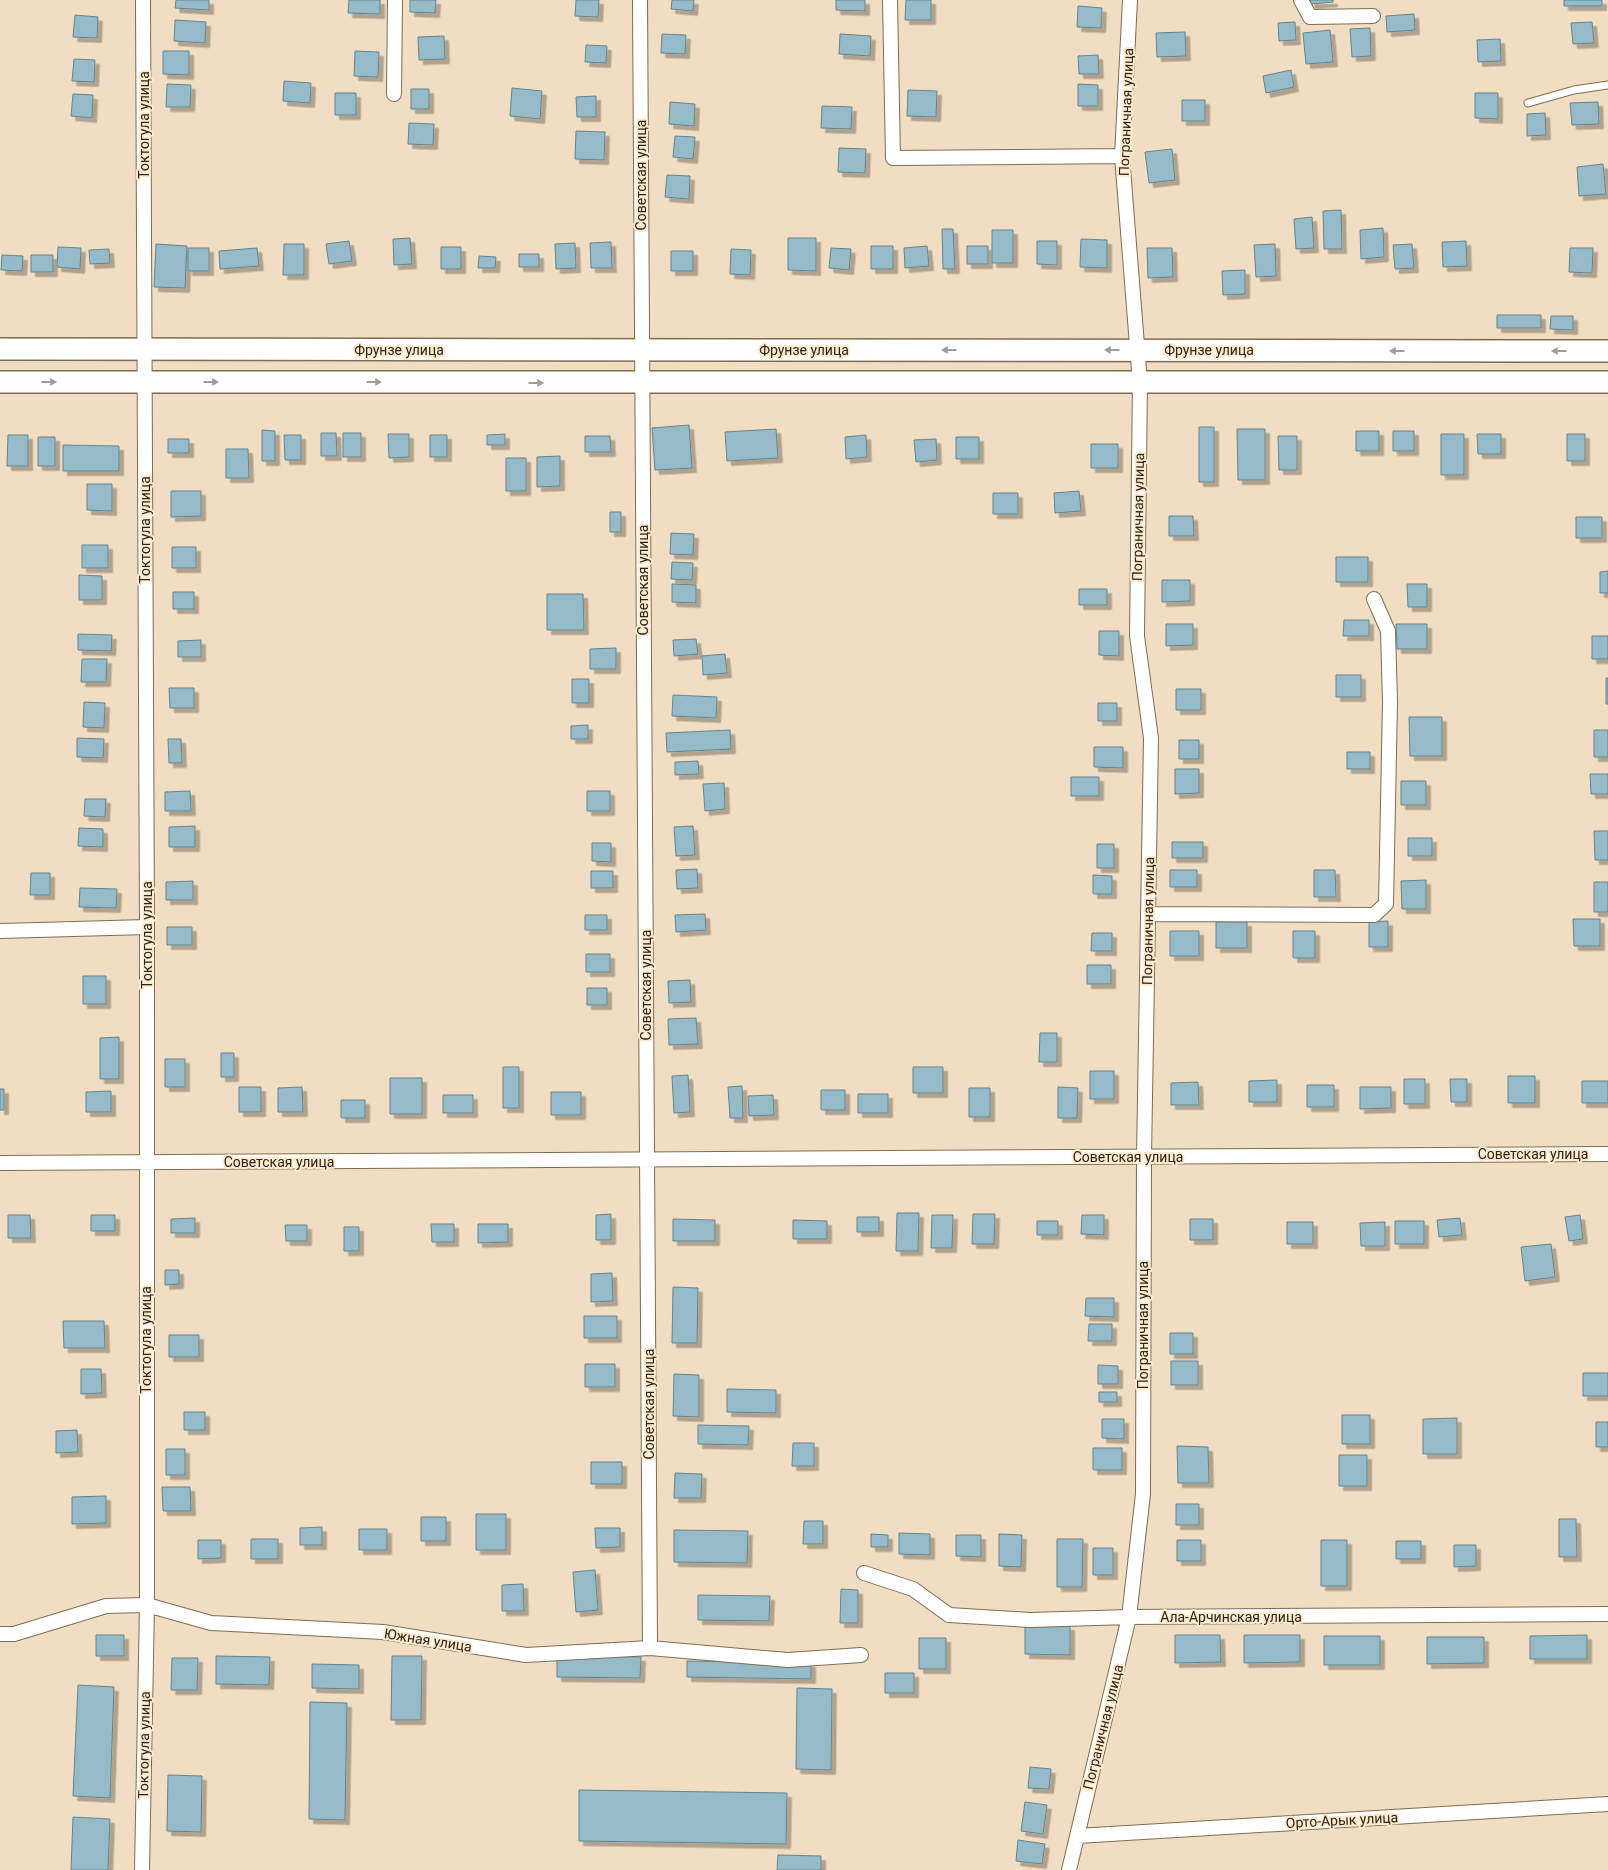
<svg xmlns="http://www.w3.org/2000/svg" width="1608" height="1870" viewBox="0 0 1608 1870" font-family="Roboto,sans-serif">
<style>
.building{fill:#95bac8;stroke:#628592;filter:url(#shadow)}
.lines{fill:none;stroke-linecap:round;stroke-linejoin:round}
.lane-casing{stroke:#7e6d53;stroke-width:9}
.street-casing{stroke:#7e6d53;stroke-width:16}
.primary-casing{stroke:#7e6d53;stroke-width:24}
.lane{stroke:#fff;stroke-width:7}
.street{stroke:#fff;stroke-width:14}
.primary{stroke:#fff;stroke-width:21}
.oneway{fill:#a09c98}
.labels{text-anchor:middle;dominant-baseline:central;stroke-width:4;stroke-linejoin:round;paint-order:stroke}
.street-label{font-size:14px;fill:#2b2419;stroke:#ffeacd}
</style>
<defs>
<filter id="shadow"><feDropShadow dx="4.5" dy="4.5" stdDeviation="0" flood-color="#0004"/></filter>
</defs>
<rect width="100%" height="100%" fill="#f1ddc1"/>
<path class="building" d="M176,0H209V10L175,8Z
M349,0H380V14L348,13Z
M410,0H436L435,13L410,12Z
M576,0H599L598,17L575,16Z
M672,0H694L693,11L671,9Z
M836,0H865V11L836,10Z
M906,0H931V20H905Z
M1310,0H1333V2L1311,4Z
M1564,0H1602V6H1564Z
M1078,6L1102,8L1101,28L1077,27Z
M1414,14L1415,30L1387,32L1386,16Z
M75,15L98,17L97,38L73,37Z
M175,20L206,22L205,43L174,41Z
M1295,22L1296,40L1279,41L1278,23Z
M1592,22L1594,43L1573,44L1571,23Z
M1370,28L1371,56L1352,57L1350,29Z
M1330,30L1333,62L1306,64L1303,33Z
M1185,32L1186,56L1157,57L1156,33Z
M662,34L686,35L685,54L661,53Z
M840,34L871,36L870,56L839,54Z
M444,36L445,59L419,60L418,37Z
M1500,39L1501,61L1478,62L1477,40Z
M586,45L607,46L606,63L585,62Z
M163,51H189V75L163,74Z
M355,51L379,52L378,77L354,76Z
M1098,55L1099,74H1079L1078,56Z
M74,59L95,60L94,82L72,81Z
M1291,70L1294,87L1266,93L1263,76Z
M284,81L311,83L310,103L283,101Z
M167,84L191,85L190,107H166Z
M1078,84L1098,85V106H1078Z
M512,88L542,91L540,119L510,116Z
M411,89H429V109H411Z
M908,90L937,91L936,117L907,116Z
M335,93H356V115H335Z
M1475,93H1498V119L1475,118Z
M73,94L93,95L92,118L71,116Z
M596,96V117H577L576,97Z
M1182,100H1205V121H1182Z
M670,102L695,104L694,126L669,124Z
M1598,102L1599,124L1572,125L1570,103Z
M822,106L852,107L851,129L821,128Z
M1545,113L1546,135L1527,136V114Z
M409,123L434,124L433,145L408,144Z
M576,131L605,132L604,160L575,159Z
M675,136L695,137L693,159L673,157Z
M839,148L866,149L865,173L838,172Z
M1172,149L1175,180L1149,183L1145,152Z
M1603,164L1606,194L1579,196L1577,167Z
M667,175L690,176L689,199L665,197Z
M1341,210L1342,249H1324L1323,211Z
M1312,217L1314,248L1296,249L1294,219Z
M1383,228L1384,257L1361,259L1360,230Z
M942,229H953L955,269H943Z
M992,230H1013V263H992Z
M410,238L412,264L394,265L393,239Z
M788,238H816V271L788,270Z
M1081,239L1107,240V268L1080,267Z
M349,241L352,261L329,264L326,244Z
M1037,241H1057V265L1037,264Z
M1466,241L1467,266L1443,267L1442,242Z
M611,242L612,268H591L590,243Z
M575,243L576,268L556,269L555,244Z
M156,244L187,246L185,288L154,287Z
M284,244H304V275H283Z
M1275,244L1276,276L1256,277L1254,245Z
M1412,244L1414,268L1395,269L1393,245Z
M871,246H893V269H871Z
M927,246L929,266L905,268L904,248Z
M967,246H988V264H967Z
M58,247L81,248L80,269L57,267Z
M441,247H461V269H441Z
M188,248H209V271H188Z
M257,248L259,266L220,269L219,251Z
M831,248L851,249L849,270L829,268Z
M1147,248H1172L1173,277L1148,278Z
M1570,248H1593L1592,273L1569,272Z
M109,249L110,263L90,264L89,250Z
M731,249L751,250L750,275L730,274Z
M671,251H693V271H671Z
M519,254H539V267H519Z
M2,255L23,256L22,271L1,270Z
M31,255H53V272H31Z
M479,256L496,257L495,268H478Z
M1245,270V294L1223,295L1222,271Z
M1497,315H1541V328H1497Z
M1551,316H1573V330L1550,329Z
M689,425L692,468L655,470L652,428Z
M1199,427H1214V482H1199Z
M776,429L778,458L727,461L725,432Z
M1237,429H1265V480H1238Z
M262,430L275,431V461H262Z
M1356,431H1379V451H1356Z
M1393,431H1414V451H1393Z
M321,433H336L337,456H321Z
M343,433H361V457H343Z
M388,434H409V457L389,458Z
M505,434V445H487V435Z
M1441,434H1464V475H1441Z
M1477,434H1501V454H1478Z
M1567,434H1585V461H1567Z
M8,435H28V466H7Z
M284,435H301V460H285Z
M430,435H447V457H430Z
M866,435L867,457L846,459L845,437Z
M585,436H610L611,452H585Z
M1278,436H1297V470H1279Z
M38,437H55V466H38Z
M956,437H979V459H956Z
M168,439H189V453H168Z
M936,439L937,460L916,462L914,440Z
M1091,444H1118V468H1091Z
M63,445L119,446V471H63Z
M226,449H248L249,478H226Z
M560,456V486L537,487V457Z
M506,458H526V491H506Z
M87,484H112V511L87,510Z
M171,491H201V516L171,517Z
M1079,491L1081,511L1055,513L1054,493Z
M993,493H1018V514H993Z
M610,512H621V532H610Z
M1169,516H1193L1194,536H1169Z
M1576,517H1602V538H1576Z
M671,533L694,534L693,555L670,554Z
M82,545H108V568H82Z
M172,547H196V568H172Z
M1336,557H1368V582H1336Z
M672,562L693,563L692,580L671,579Z
M1608,571V593H1600V572Z
M79,575L102,576V600H79Z
M1162,580H1190V601L1162,602Z
M672,584L696,585V603L672,602Z
M1407,584H1427V607H1408Z
M1079,589H1107V605H1079Z
M173,592H194V609H173Z
M547,594H583L584,630H547Z
M1344,620H1369V636H1343Z
M1166,624H1193V645L1166,646Z
M1396,624H1427V649H1397Z
M1099,631H1119V656L1099,655Z
M78,634L112,635L111,651L78,650Z
M1592,636H1608V659H1592Z
M696,639L698,654L674,656L673,640Z
M201,640V657H178V641Z
M616,648V669H590V649Z
M725,654L727,673L703,675L702,656Z
M82,659H107L106,682H81Z
M1336,675H1361V697H1336Z
M1606,678H1608V704H1606Z
M572,679H589V703H572Z
M169,688H194V708H170Z
M1176,689H1201V710H1176Z
M673,695L717,697L716,718L672,716Z
M84,702L105,703L104,728L83,727Z
M1098,703H1117V721H1098Z
M1409,717H1442V756H1410Z
M588,725V739H571V726Z
M730,730L731,749L667,752L666,733Z
M1594,730H1608V757H1594Z
M77,738L104,739L103,758L77,757Z
M168,739H181L182,763H169Z
M1179,740H1199V759H1179Z
M1094,747H1123V768L1094,767Z
M1347,752H1370V769H1347Z
M698,761L699,774L675,775V762Z
M1175,769H1199V793L1175,794Z
M1590,774H1608V794H1591Z
M1071,777H1099V796H1071Z
M1401,781H1426V805H1401Z
M724,783L725,809L705,811L703,784Z
M190,791L191,811H165V792Z
M587,791H610V811H587Z
M85,799H106L105,817L84,816Z
M195,826V847H169V827Z
M693,826L695,855L676,856L674,827Z
M79,828L103,829V847L78,846Z
M1594,831H1608V860H1595Z
M1408,838H1432V856H1408Z
M1172,842H1203V858H1172Z
M592,843H611V862L592,861Z
M1097,844H1114V868H1097Z
M697,869L698,888L677,889L676,870Z
M1170,870H1197V887H1170Z
M1314,870H1335L1336,897H1314Z
M591,871H613V888H591Z
M31,873H50V895H30Z
M1093,875L1112,876V894H1093Z
M1426,880V909H1402L1401,881Z
M193,881V900H166V882Z
M1594,882H1608V912H1594Z
M80,888L117,889L116,908L79,907Z
M705,914L706,930L676,932L675,915Z
M585,915H607V930H585Z
M1573,919H1600V946H1574Z
M1388,921V947H1369V922Z
M1216,922H1247V948H1216Z
M167,927H192V945H167Z
M1170,931H1199V956H1170Z
M1293,931H1315V958H1293Z
M1092,933H1112V951H1091Z
M586,954H610V972H586Z
M1087,965H1111V984H1087Z
M83,976H106V1004H83Z
M690,980L691,1002L669,1003L668,981Z
M587,988H607V1005H587Z
M696,1018L698,1044L669,1045L668,1019Z
M1040,1033H1057V1062H1039Z
M119,1037V1079H100V1038Z
M221,1053H234V1077H221Z
M165,1059H185V1087H165Z
M503,1067H519V1108H503Z
M913,1067H943V1093H913Z
M1090,1071H1114V1099H1090Z
M688,1075L690,1112L674,1113L672,1076Z
M1508,1076H1535V1103H1508Z
M390,1078H422V1114H390Z
M1404,1079H1425V1104H1404Z
M1450,1079H1467V1102H1451Z
M1277,1080V1102H1249V1081Z
M1582,1081H1608V1103H1582Z
M1198,1082L1199,1105H1171V1083Z
M1307,1085H1334V1107H1307Z
M742,1086L743,1118H730L728,1087Z
M239,1087H261V1112H239Z
M302,1087L303,1112H278V1088Z
M1058,1087L1078,1088L1077,1118H1058Z
M1360,1087H1391V1108L1360,1109Z
M969,1088H990V1117H969Z
M0,1089H4V1110H0Z
M821,1090H845V1110H821Z
M111,1091V1112H86V1092Z
M551,1092H581V1115H551Z
M858,1094H888V1113H858Z
M443,1095H473V1113H443Z
M773,1095L774,1115L749,1116L748,1096Z
M341,1100H365V1118H341Z
M897,1213H919L918,1251H896Z
M611,1214V1240H596V1215Z
M973,1214H995L994,1244H972Z
M8,1215H30L31,1238H8Z
M91,1215H115V1231H91Z
M932,1215H953L952,1248H931Z
M1082,1215H1104V1235L1081,1234Z
M1580,1215L1583,1239L1569,1241L1565,1217Z
M857,1217H879V1232H857Z
M195,1218V1233H171V1219Z
M1460,1218L1462,1235L1439,1237L1437,1220Z
M673,1219L715,1220V1241H673Z
M1190,1219H1213V1240H1190Z
M793,1220L827,1221V1239H793Z
M1037,1221H1058V1235H1037Z
M1395,1221H1424V1244H1395Z
M1287,1222H1313V1244H1287Z
M1385,1222V1246H1361L1360,1223Z
M431,1224H454V1242H432Z
M478,1224H508V1242L478,1243Z
M285,1225H307V1241H286Z
M344,1227H359V1251H344Z
M1551,1244L1555,1277L1525,1281L1521,1247Z
M165,1270H179V1284L165,1285Z
M612,1273L613,1301L591,1302V1274Z
M673,1287L698,1288L697,1343H672Z
M1086,1298H1114V1317L1085,1316Z
M584,1316H617V1338H584Z
M63,1321H104L105,1348H64Z
M1089,1324H1112V1341H1088Z
M1170,1333H1193V1354H1170Z
M169,1335H199V1357H169Z
M1171,1361H1198V1385H1171Z
M585,1364H615V1387H585Z
M1098,1365L1118,1366V1384H1098Z
M81,1369H101L102,1393L81,1394Z
M1583,1373H1608V1396H1583Z
M674,1374L699,1375V1417L673,1416Z
M727,1389L776,1390V1413L727,1412Z
M1099,1392H1117V1402H1099Z
M184,1412H205V1430H184Z
M1342,1415H1370V1444H1342Z
M1457,1418V1454H1423V1419Z
M1102,1419H1124V1439L1102,1438Z
M1596,1422H1608V1447H1596Z
M698,1425L749,1426L748,1445L698,1444Z
M77,1430L78,1452L56,1453V1431Z
M793,1443H814V1466H792Z
M1177,1446L1208,1447L1209,1483H1178Z
M1093,1448H1122V1470H1093Z
M166,1449H185V1475H166Z
M1339,1455H1367V1486H1339Z
M591,1462H622V1484H591Z
M675,1473L702,1474L701,1498H674Z
M162,1487H190L191,1511H163Z
M106,1496V1523L72,1524V1497Z
M1176,1504H1199V1525H1176Z
M476,1514H506V1550H476Z
M421,1517H446V1541H421Z
M1559,1519H1576L1577,1557H1559Z
M804,1521H823V1544H803Z
M322,1527V1545H300V1528Z
M595,1528H620V1547L596,1548Z
M359,1529H387V1550H359Z
M674,1530L748,1531L747,1563L674,1562Z
M899,1533L930,1534V1555L899,1554Z
M871,1534L888,1535V1547H871Z
M999,1534L1022,1535L1021,1567L999,1566Z
M956,1535H981V1557L956,1556Z
M251,1539H278V1559H251Z
M1057,1539H1083L1082,1587H1057Z
M198,1540H221V1558L198,1559Z
M1177,1540H1201V1561H1177Z
M1321,1540H1347V1586H1321Z
M1396,1541H1421V1559H1396Z
M1454,1545H1476V1566L1454,1567Z
M1093,1548H1113V1575H1093Z
M595,1570L598,1610L576,1612L573,1572Z
M523,1584L524,1611H502V1585Z
M841,1589L858,1590V1623H840Z
M698,1595L770,1596L769,1621L698,1620Z
M1025,1625L1070,1626V1655L1025,1654Z
M96,1635H124V1656H96Z
M1175,1635H1220L1221,1662L1175,1663Z
M1244,1635H1300V1662L1244,1663Z
M1587,1635V1659H1530V1636Z
M1324,1636H1380V1665H1324Z
M1427,1637H1484V1663L1427,1664Z
M919,1638H946V1669H919Z
M216,1656L270,1657L269,1685L216,1684Z
M392,1656H422L421,1720H391Z
M557,1656L641,1657L640,1678L557,1677Z
M172,1658H198L197,1690H171Z
M687,1661L811,1663V1679L687,1677Z
M312,1664L359,1665V1689L312,1688Z
M885,1673H914V1693H885Z
M78,1685L114,1687L110,1798L73,1796Z
M797,1688L832,1689L831,1770L796,1769Z
M310,1702L347,1703L345,1820L309,1819Z
M1030,1767L1051,1769L1049,1789L1028,1788Z
M168,1775L202,1776L201,1832L167,1831Z
M579,1790L787,1793L786,1844L579,1841Z
M1025,1802L1047,1805L1043,1834L1021,1831Z
M73,1817L110,1819L108,1870H71Z
M1018,1840L1045,1844L1042,1864L1016,1861Z
M778,1855L821,1856V1870H777Z"/>
<g class="lines">
<defs>
<path id="lane" d="M1528,103L1574,90L1608,85"/>
<path id="street" d="M640,0L650,1648
M890,0L893,158L1122,156
M1301,0L1310,17L1373,16
M394,94L395,0
M1148,914L1374,915L1386,904L1390,702L1388,631L1374,599
M0,931L147,927
M0,1163L1608,1154
M864,1573L913,1589L949,1615L1030,1620L1129,1617L1608,1614
M0,1634H14L106,1606L147,1605L211,1623L383,1632L526,1655L650,1648L788,1660L861,1655
M1077,1836L1608,1804
M142,1870L147,1605V927L143,0
M1069,1870L1129,1617L1143,1494L1144,1157L1151,738L1137,636L1140,383L1122,156L1130,0"/>
<path id="primary" d="M0,349L1608,351
M0,382H1608"/>
</defs>
<use href="#lane" class="lane-casing"/>
<use href="#street" class="street-casing"/>
<use href="#primary" class="primary-casing"/>
<use href="#lane" class="lane"/>
<use href="#street" class="street"/>
<use href="#primary" class="primary"/>
</g>
<defs><path id="oneway-solid" d="M-6-.8H1V-3.2L6.5 0L1 3.2V.8H-6Z" transform="scale(1.25)"/></defs>
<g class="oneway">
<use href="#oneway-solid" transform="translate(949 350) rotate(-180)"/>
<use href="#oneway-solid" transform="translate(1112 350) rotate(-180)"/>
<use href="#oneway-solid" transform="translate(1397 351) rotate(-180)"/>
<use href="#oneway-solid" transform="translate(1559 351) rotate(-180)"/>
<use href="#oneway-solid" transform="translate(49 382)"/>
<use href="#oneway-solid" transform="translate(211 382)"/>
<use href="#oneway-solid" transform="translate(374 382)"/>
<use href="#oneway-solid" transform="translate(536 383)"/>
</g>
<g class="labels">
<g class="street-label">
<text transform="translate(1126 112) rotate(-88)">Пограничная улица</text>
<text transform="translate(144 125) rotate(-90)">Токтогула улица</text>
<text transform="translate(641 175) rotate(-90)">Советская улица</text>
<text x="399" y="350">Фрунзе улица</text>
<text x="804" y="350">Фрунзе улица</text>
<text x="1209" y="350">Фрунзе улица</text>
<text transform="translate(1138 517) rotate(-89)">Пограничная улица</text>
<text transform="translate(145 530) rotate(-90)">Токтогула улица</text>
<text transform="translate(643 580) rotate(-90)">Советская улица</text>
<text transform="translate(1148 921) rotate(-89)">Пограничная улица</text>
<text transform="translate(147 935) rotate(-90)">Токтогула улица</text>
<text transform="translate(646 985) rotate(-90)">Советская улица</text>
<text x="1533" y="1154">Советская улица</text>
<text x="1128" y="1157">Советская улица</text>
<text x="279" y="1162">Советская улица</text>
<text transform="translate(1143 1325) rotate(-90)">Пограничная улица</text>
<text transform="translate(146 1340) rotate(-90)">Токтогула улица</text>
<text transform="translate(649 1404) rotate(-90)">Советская улица</text>
<text x="1231" y="1617">Ала-Арчинская улица</text>
<text transform="translate(428 1640) rotate(9)">Южная улица</text>
<text transform="translate(1103 1727) rotate(-76)">Пограничная улица</text>
<text transform="translate(144 1745) rotate(-89)">Токтогула улица</text>
<text transform="translate(1342 1820) rotate(-3)">Орто-Арык улица</text>
</g>
</g>
</svg>
